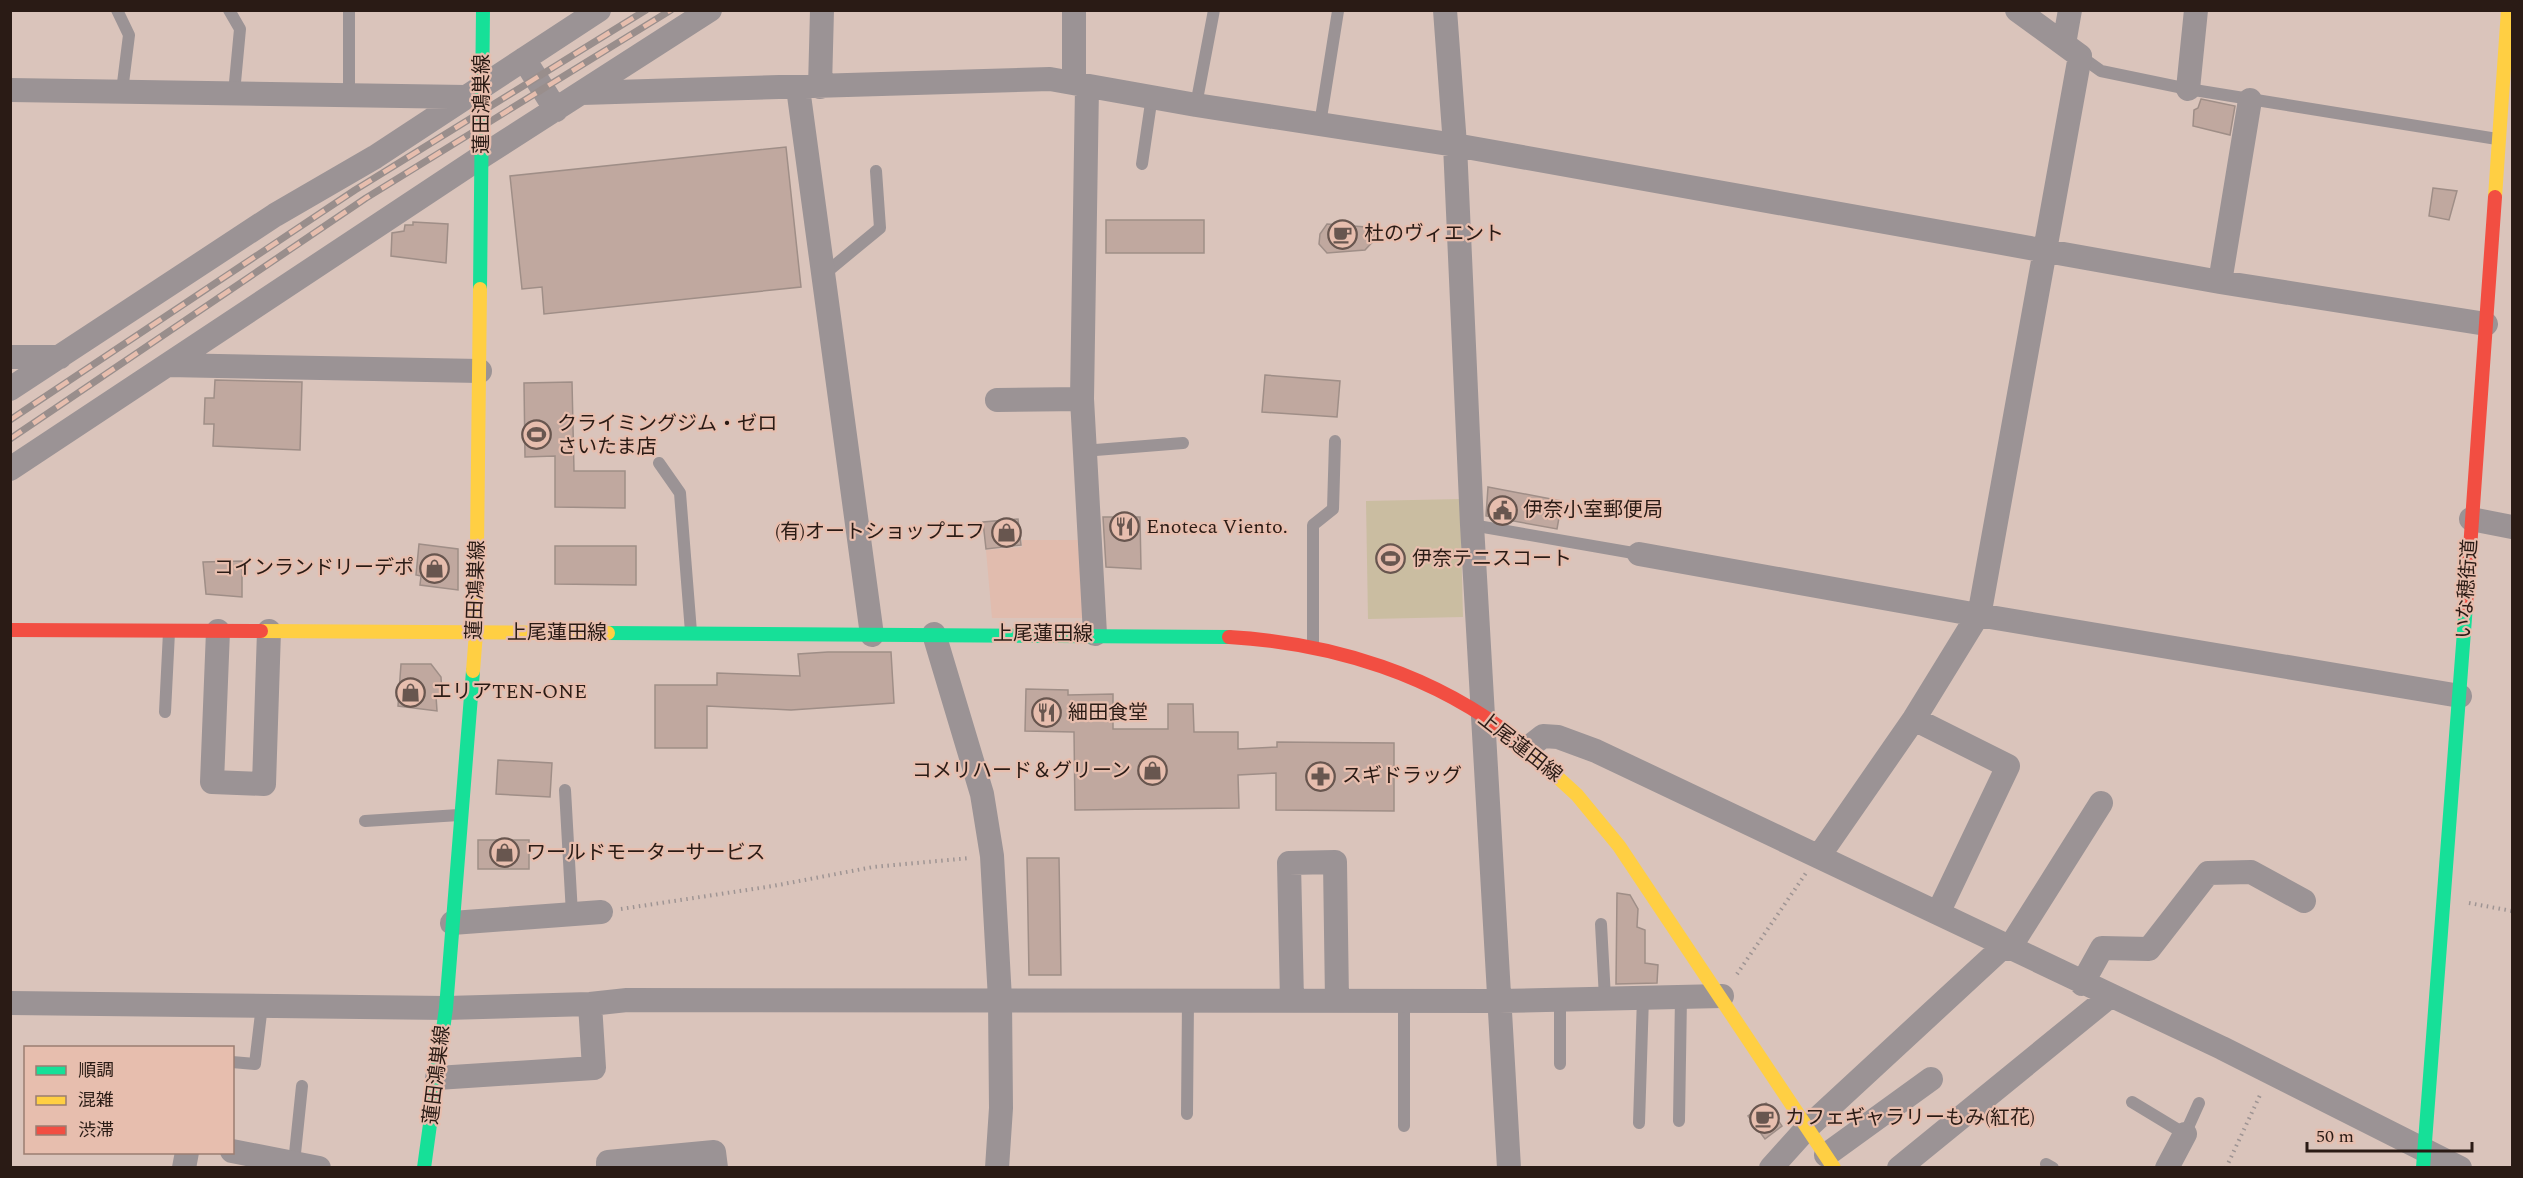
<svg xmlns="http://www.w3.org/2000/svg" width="2523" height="1178" viewBox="0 0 2523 1178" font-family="Spectral,'Noto Sans JP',serif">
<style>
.built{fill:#e1bcae}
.green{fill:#cabda1}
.building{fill:#c0a89f;stroke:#9f8e87;stroke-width:1.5}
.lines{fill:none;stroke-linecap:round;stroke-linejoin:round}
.path{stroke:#9e9493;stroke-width:4;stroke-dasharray:1.5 4.5;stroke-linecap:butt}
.lane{stroke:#9b9395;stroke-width:12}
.street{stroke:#9b9395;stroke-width:24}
.fast{stroke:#16e098;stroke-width:14}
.slow{stroke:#ffcf43;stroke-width:14}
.jam{stroke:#f24e42;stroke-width:14}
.rail-casing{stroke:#998e8c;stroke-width:7}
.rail{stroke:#e7beae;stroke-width:4.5;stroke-dasharray:14;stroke-linecap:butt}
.labels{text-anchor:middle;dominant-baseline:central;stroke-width:4.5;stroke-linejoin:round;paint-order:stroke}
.street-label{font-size:20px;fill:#2a1b15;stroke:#e7beae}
.poi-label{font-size:20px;fill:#2a1b15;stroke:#e7beae;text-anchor:start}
</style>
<rect width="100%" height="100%" fill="#dac4bb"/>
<path class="built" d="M1022,540H1082L1087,618H992L986,550L1022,547Z"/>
<path class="green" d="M1460,499L1463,617L1368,619L1366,501Z"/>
<path class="building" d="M2201,99L2235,106L2230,135L2193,126L2194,110L2198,108Z
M786,147L801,287L544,314L542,287L522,289L510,176Z
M2433,188L2457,191L2449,220L2429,216Z
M1106,220H1204V253H1106Z
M413,222L448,224L446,263L391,256L392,233L404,231L405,225H413Z
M1327,224L1366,227L1377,237L1365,250L1327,253L1319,244L1320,234Z
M1265,375L1340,381L1337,417L1262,412Z
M215,380L302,382L300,450L213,446L214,424H204L205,398H214Z
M572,382L574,471H625V508L555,507V456L525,457L524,383Z
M1488,487L1562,501L1557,529L1486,516Z
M1103,517H1140L1141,569L1106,567Z
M1018,519L1021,545L986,549L983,522Z
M419,544L458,549V590L420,585L421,576L416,575Z
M555,546H636V585L555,584Z
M242,561V597L206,594L203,562Z
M828,652H891L894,703L791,710L707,706V748H655V685H717V673L800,676L798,654Z
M401,664H431L441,677L442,694L436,696L437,711L398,706Z
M1026,689L1068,690V695L1113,694V729H1168V704H1193L1194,732H1238V749L1277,747V742L1394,743V811L1276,810V773L1238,775L1239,808L1075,810L1074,732L1025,731Z
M498,760L552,763L550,797L496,794Z
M478,840H529V869H478Z
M1027,858H1059L1061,975H1029Z
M1617,893L1630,895L1638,909L1637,927L1645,930V963L1658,965L1657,983L1616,984Z
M1766,1103L1782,1126L1765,1139L1748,1116Z"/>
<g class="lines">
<path class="path" d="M2469,903L2512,911
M621,909L773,886L873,867L970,858
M1737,974L1806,873
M2226,1168L2261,1093"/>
<path class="lane" d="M117,10L129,35L122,91
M229,10L240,29L234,93
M349,10V95
M2080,56L2101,71L2188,89L2497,139
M1196,105L1214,10
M1320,124L1338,11
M1142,164L1152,96
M823,275L880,228L876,171
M1083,451L1183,443
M659,463L680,493L691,632
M1472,525L1639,554
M1313,645V525L1333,509L1335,441
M165,712L169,632
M565,790L572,914
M365,821L459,815
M1601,924L1605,998
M1404,1001V1126
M232,1062L255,1064L262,1005
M1560,1064V1000
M2132,1102L2185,1134L2199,1103
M1187,1114L1188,1000
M1679,1121L1681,997
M1639,1123L1643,997
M294,1163L302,1086
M2046,1164L2053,1168"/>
<path class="street" d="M1074,10V82
M1445,10L1455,145L1472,525L1509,1168
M2064,44L2070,10
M524,59L556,110
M820,87L822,10
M1087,87L1082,399L1095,634
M798,88L872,635
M2188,89L2196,10
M10,90L466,97
M582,93L1050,79L1196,105L1455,145L2220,282L2486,324
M2220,282L2250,100
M10,357H60
M168,365L480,371
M10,389L275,215L375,157L599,10
M997,400L1082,399
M10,469L481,157L710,10
M2471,519L2512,527
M1639,554L1978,615L2460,696
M218,631L212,782L264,784L269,631
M934,634L982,794L992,856L1000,999L1001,1108L997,1168
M1914,719L2008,766L1938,913
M1528,748L1543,736L1558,737L1596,751L2222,1048L2460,1168
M1819,856L1914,719L1978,615L1981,605L2080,56L2017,10
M452,923L601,912
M2009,949L2101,803
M2082,984L2102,948L2149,949L2208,873L2251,872L2304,901
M1292,1001L1289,863L1335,862L1337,1001
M10,1003L446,1008L590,1004L627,1000L1499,1001L1722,996
M437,1078L594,1068L590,1004
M232,1151L319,1168
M1826,1155L1931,1079
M184,1168L187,1152
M608,1168V1162L714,1152L716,1168
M1771,1168L1807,1128L2004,946
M1899,1168L2110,996
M2167,1168L2185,1134"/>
<path class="fast" d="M480,289L483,10
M608,633L1229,637
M424,1168L446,1008L473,671
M2423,1168L2466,605"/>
<path class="slow" d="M2495,197L2508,10
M261,631L608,633
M473,671L476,633L480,289
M1518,741L1577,795L1619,846L1834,1168"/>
<path class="jam" d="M2466,605L2495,197
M10,630L261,631
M1229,637C1333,643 1436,675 1518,741"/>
<defs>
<path id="rail" d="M10,420L355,190L646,10
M10,439L366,198L671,10"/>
</defs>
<use href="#rail" class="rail-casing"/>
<use href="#rail" class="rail"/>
</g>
<defs>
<symbol id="cafe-ring" viewBox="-11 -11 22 22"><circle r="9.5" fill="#e7beae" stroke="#68564f" stroke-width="1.5"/><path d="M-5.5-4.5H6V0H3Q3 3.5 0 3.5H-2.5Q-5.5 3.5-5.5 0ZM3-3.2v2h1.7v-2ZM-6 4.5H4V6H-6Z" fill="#68564f"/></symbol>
<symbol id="stadium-ring" viewBox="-11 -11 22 22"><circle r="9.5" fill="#e7beae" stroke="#68564f" stroke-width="1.5"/><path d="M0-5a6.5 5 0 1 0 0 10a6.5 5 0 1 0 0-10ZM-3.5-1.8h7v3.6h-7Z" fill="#68564f"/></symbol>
<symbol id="civic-ring" viewBox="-11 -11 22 22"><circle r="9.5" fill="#e7beae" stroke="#68564f" stroke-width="1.5"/><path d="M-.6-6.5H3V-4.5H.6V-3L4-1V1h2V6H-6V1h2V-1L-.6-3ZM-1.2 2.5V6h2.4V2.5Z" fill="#68564f"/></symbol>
<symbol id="restaurant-ring" viewBox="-11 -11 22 22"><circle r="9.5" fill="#e7beae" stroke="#68564f" stroke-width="1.5"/><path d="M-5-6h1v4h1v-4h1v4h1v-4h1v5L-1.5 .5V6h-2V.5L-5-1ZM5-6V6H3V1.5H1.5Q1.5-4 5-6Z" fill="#68564f"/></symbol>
<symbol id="shop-ring" viewBox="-11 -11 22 22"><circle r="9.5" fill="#e7beae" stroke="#68564f" stroke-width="1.5"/><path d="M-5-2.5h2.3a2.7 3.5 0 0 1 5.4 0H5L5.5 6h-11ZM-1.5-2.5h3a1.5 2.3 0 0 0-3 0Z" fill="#68564f"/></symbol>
<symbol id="pharmacy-ring" viewBox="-11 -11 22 22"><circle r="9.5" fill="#e7beae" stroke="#68564f" stroke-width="1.5"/><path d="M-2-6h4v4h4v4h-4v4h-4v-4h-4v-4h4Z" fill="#68564f"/></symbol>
</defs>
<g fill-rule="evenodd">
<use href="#cafe-ring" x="1326" y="218" width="33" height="33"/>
<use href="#stadium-ring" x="520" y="418" width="33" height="33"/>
<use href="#civic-ring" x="1486" y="494" width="33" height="33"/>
<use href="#restaurant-ring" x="1108" y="510" width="33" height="33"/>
<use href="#shop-ring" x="990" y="516" width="33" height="33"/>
<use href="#stadium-ring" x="1374" y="542" width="33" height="33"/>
<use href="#shop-ring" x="418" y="552" width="33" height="33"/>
<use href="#shop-ring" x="394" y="676" width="33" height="33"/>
<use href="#restaurant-ring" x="1030" y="696" width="33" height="33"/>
<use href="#shop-ring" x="1136" y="754" width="33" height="33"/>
<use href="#pharmacy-ring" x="1304" y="760" width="33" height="33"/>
<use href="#shop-ring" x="488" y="836" width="33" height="33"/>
<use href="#cafe-ring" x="1748" y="1102" width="33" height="33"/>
</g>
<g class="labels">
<g class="street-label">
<text transform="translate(482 104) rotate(-90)">蓮田鴻巣線</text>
<text transform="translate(2467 589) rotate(-86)">いな穂街道</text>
<text transform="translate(476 590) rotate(-88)">蓮田鴻巣線</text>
<text x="557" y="633">上尾蓮田線</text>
<text x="1043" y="634">上尾蓮田線</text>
<text transform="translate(1520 747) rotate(38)">上尾蓮田線</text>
<text transform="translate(437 1075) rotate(-83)">蓮田鴻巣線</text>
</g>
<g class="poi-label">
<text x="1364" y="234">杜のヴィエント</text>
<text x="557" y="424">クライミングジム・ゼロ<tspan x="557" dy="23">さいたま店</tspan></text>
<text x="1523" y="510">伊奈小室郵便局</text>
<text x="1146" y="527">Enoteca Viento.</text>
<text x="985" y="532" text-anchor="end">(有)オートショップエフ</text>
<text x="1412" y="559">伊奈テニスコート</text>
<text x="414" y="568" text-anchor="end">コインランドリーデポ</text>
<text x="432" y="692">エリアTEN-ONE</text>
<text x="1068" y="713">細田食堂</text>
<text x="1131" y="771" text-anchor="end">コメリハード＆グリーン</text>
<text x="1342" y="776">スギドラッグ</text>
<text x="526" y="853">ワールドモーターサービス</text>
<text x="1785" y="1118">カフェギャラリーもみ(紅花)</text>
</g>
</g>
<rect width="2523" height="1178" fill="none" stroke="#2a1b15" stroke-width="24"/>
<rect x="24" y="1046" width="210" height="108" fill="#e7beae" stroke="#9b7d71" stroke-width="1.5"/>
<rect x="36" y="1066" width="30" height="9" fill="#16e098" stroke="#9b7d71" stroke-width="1.5"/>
<text x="78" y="1076" font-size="18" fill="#2a1b15">順調</text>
<rect x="36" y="1096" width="30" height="9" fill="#ffcf43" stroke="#9b7d71" stroke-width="1.5"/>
<text x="78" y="1106" font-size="18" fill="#2a1b15">混雑</text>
<rect x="36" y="1126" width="30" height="9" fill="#f24e42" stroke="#9b7d71" stroke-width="1.5"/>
<text x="78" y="1136" font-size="18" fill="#2a1b15">渋滞</text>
<path d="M2307 1142v9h165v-9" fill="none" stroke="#2a1b15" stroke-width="3"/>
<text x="2316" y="1142" font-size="18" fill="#2a1b15" stroke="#e7beae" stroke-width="4.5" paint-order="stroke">50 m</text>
</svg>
